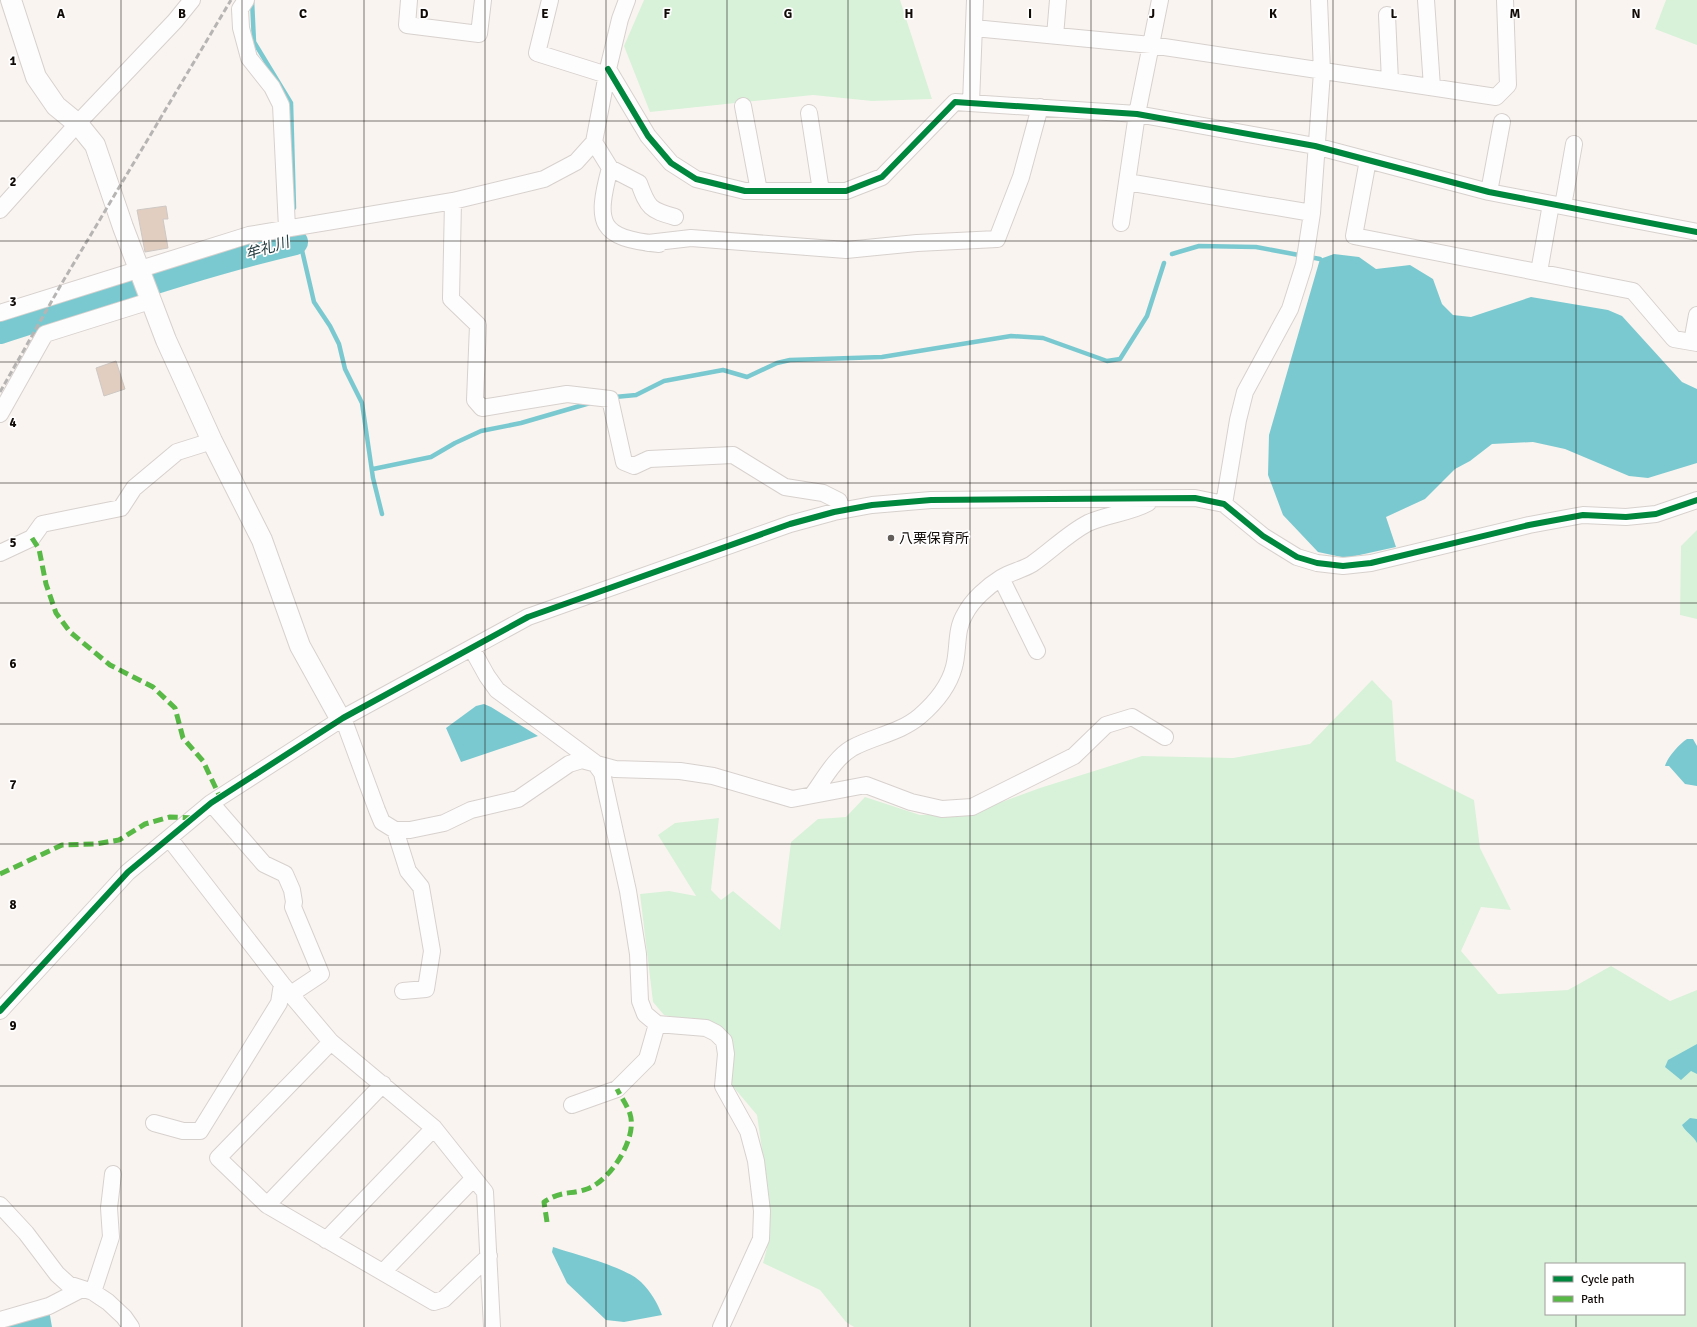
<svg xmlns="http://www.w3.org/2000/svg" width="1697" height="1327" viewBox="0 0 1697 1327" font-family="Signika,'Noto Sans JP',sans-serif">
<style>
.green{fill:#d8f2d9;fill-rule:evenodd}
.water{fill:#7bc9d0}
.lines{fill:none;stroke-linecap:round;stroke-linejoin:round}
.stream{stroke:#7bc9d0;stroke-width:4.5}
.river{stroke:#7bc9d0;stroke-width:26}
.building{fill:#e1cec1;stroke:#cec8c4}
.minor-casing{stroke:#d7d1ce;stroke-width:18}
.tertiary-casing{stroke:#d7d1ce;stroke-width:22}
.minor{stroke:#fefdfd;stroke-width:16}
.tertiary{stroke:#fefdfd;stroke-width:20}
.rail{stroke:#b7b5b4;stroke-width:3;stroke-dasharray:6 3;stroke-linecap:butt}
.quiet{stroke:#58b947;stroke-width:5;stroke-dasharray:10 5;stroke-linecap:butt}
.cycleway-casing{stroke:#fff;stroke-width:8}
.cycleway{stroke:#00873e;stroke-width:6}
.grid{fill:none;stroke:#110b08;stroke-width:1;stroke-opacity:0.55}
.poi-dot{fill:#635d59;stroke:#fff;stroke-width:1.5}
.labels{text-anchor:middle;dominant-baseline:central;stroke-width:3.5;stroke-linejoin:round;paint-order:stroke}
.poi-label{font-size:14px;fill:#110b08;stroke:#fff;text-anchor:start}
.water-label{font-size:15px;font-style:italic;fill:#253e41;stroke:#fff}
.grid-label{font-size:13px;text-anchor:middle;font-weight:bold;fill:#110b08;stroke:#fff;stroke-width:3.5;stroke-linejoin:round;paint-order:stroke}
</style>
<rect width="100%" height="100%" fill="#faf4f0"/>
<path class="green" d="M644,0H900L932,99L872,101L813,95L650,112L624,46Z
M1666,0H1697V45L1655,29Z
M1697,530V619L1680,615L1681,546Z
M1372,680L1392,701L1396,761L1474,800L1480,848L1511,910L1481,907L1461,951L1498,994L1568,990L1611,966L1670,1001L1697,990V1327H854L846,1322L820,1290L763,1263L767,1248L770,1205L757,1115L730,1083L713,1025L664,1015L653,1002L640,894L669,891L696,896L658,835L675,823L719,818L711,890L721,900L733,891L780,930L791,842L818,819L846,817L865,797L920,815L972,813L1040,788L1142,756L1233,758L1310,744ZM1546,1264H1684V1314H1546Z"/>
<path class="water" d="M1334,254L1359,257L1376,269L1410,265L1433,279L1442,304L1453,315L1471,317L1531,297L1608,310L1622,316L1682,382L1697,389V463L1648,478L1629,476L1565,449L1533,442L1492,444L1470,461L1455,469L1425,499L1386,517L1396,547L1346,558L1318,552L1283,515L1268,475L1269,435L1320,259Z
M60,300L56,322L0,341V317Z
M484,704L491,707L538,736L461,762L446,728L476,706Z
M1687,739H1693L1697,746V786L1685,784L1669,766H1665C1667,758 1679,744 1687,739Z
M1697,1044V1074L1691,1071L1681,1080L1665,1067L1668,1060Z
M1690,1118L1697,1119V1143C1693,1135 1686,1133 1682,1125Z
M553,1247C574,1254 626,1267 641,1282C651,1292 657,1302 662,1315L624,1322L606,1320L567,1283L552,1252Z
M49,1310L52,1327H1Z"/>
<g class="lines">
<path class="stream" d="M252,0L254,42L291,103L294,208
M294,230L295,242L301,246L314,302L330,326L339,344L345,369L362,403L373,478L382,514
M1172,254L1199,246L1256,247L1320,259
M615,397L636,395L664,381L723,370L747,377L777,363L790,360L882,357L1011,336L1043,338L1107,361L1120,359L1147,316L1164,263
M373,469L431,457L455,443L481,431L521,423L590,403"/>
<path class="river" d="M0,331C98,300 194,266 295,242"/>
</g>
<path class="building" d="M166,206L168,219H163L168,248L145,252L137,210Z
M116,361L125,389L104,396L96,368Z"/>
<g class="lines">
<defs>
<path id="minor" d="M246,0L240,9L241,28L249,58L272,87L281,105L287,228
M409,0L407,25L479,34L483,0
M550,0L537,53L607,75
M1426,0L1432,87
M1387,15L1390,81
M974,28L1151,45L1496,97L1508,85L1505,0
M1055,36L1058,0
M608,69L648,136L671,163L696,179L745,191H846L882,177L955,102L1137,114L1315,146L1489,192L1697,232
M971,103L975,0
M743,106L759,191
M809,113L821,191
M594,142L610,168L639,183C648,208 650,210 675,217
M1368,160L1354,236L1633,291L1674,339L1697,343
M610,168C595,224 599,238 659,244
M1127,182L1312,213
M1489,192L1502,122
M453,201L451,299L478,325L475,400L482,408L567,394L610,399L624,462L634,466L649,459L733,455L785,487L823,493L839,501L842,510
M1563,206L1574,144
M0,210L78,123L175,21L192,0
M1121,223L1137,114L1160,0
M648,243L691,238L846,250L917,243L997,239L1021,177L1040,107
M1539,272L1551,204
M0,313L249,235L453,201L544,179L576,162L594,142L608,69L620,19L627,0
M1692,342L1697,315
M0,414L45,334L150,301
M1224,504L1238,420L1245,392L1290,309L1304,265L1312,213L1322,72L1319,0
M0,553L32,538L42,524L121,508L134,488L177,452L212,441
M1001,578L1037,651
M472,649L487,676L497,690L594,762L602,773L628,891L638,954L640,1001L645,1014L657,1024L706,1028L716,1033L724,1041L726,1054L723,1086L748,1131L756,1161L762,1211L761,1239L721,1327
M343,718L377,810L382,822L395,830H410L444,823L471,810L518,799L569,764L582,760L615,769L680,771L713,776L792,799L866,785L911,802L942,809L972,807L1074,756L1106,725L1132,717L1165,737
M813,794C824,779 835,758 852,748C874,736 900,733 920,716C935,703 949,686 954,667C959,649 955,630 965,614C972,600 988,586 1001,578C1011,572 1022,570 1032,564C1051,551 1067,534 1088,523C1108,514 1130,513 1148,503
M211,803L264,864L285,874L292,890L294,902L293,907L321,974L291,994
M395,830L408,871L421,887L432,951L426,989L403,991
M169,838L282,984L331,1042L434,1128L485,1192L492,1327
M0,1011L128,872L211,803L343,718L528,617L790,524L834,512L872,505L931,500L1195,498L1224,504L1263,536L1297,557L1317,563L1343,566L1371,563L1529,525L1583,515L1626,517L1656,514L1697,500
M331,1042L218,1158L267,1205L434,1302L444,1299L489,1256
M572,1105L617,1089L647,1059L657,1024
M154,1123L183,1131H200L279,1003L282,984
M0,1205L26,1233L57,1274L68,1284L93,1292L108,1302L124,1317L131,1327
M267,1205L383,1084
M326,1240L434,1128
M383,1272L474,1178
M93,1292L111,1237L109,1208L113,1174
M0,1320L49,1306L82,1289"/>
<path id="tertiary" d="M11,0L36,77L56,106L78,124L95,145L123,227L166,340L212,441L262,540L300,646L341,720"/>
</defs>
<use href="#minor" class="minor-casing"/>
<use href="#tertiary" class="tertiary-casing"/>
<use href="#minor" class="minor"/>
<use href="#tertiary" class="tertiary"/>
<path class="rail" d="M0,392L62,283L231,0"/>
<path class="quiet" d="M32,538L39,549L46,584L56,613L70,632L110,665L153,687L175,708L183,738L203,761L220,797
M0,874L62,845L95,844L119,840L145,824L170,817L194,818
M547,1222L544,1202C562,1190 570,1195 587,1189C610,1181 638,1138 630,1114C627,1105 621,1097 617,1089"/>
<defs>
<path id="cycleway" d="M608,69L648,136L671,163L696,179L745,191H846L882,177L955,102L1137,114L1315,146L1489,192L1697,232
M0,1011L128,872L211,803L343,718L528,617L790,524L834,512L872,505L931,500L1195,498L1224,504L1263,536L1297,557L1317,563L1343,566L1371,563L1529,525L1583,515L1626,517L1656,514L1697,500"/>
</defs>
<use href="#cycleway" class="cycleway-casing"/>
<use href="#cycleway" class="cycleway"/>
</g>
<path class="grid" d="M121,0V1327M242,0V1327M364,0V1327M485,0V1327M606,0V1327M727,0V1327M848,0V1327M970,0V1327M1091,0V1327M1212,0V1327M1333,0V1327M1455,0V1327M1576,0V1264M0,121H1697M0,241H1697M0,362H1697M0,483H1697M0,603H1697M0,724H1697M0,844H1697M0,965H1697M0,1086H1697M0,1206H1697M1576,1314V1327"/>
<circle class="poi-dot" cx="891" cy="538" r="4"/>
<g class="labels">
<g class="poi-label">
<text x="899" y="538">八栗保育所</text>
</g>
<g class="water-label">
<text transform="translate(267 248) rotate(-17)">牟礼川</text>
</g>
</g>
<g class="grid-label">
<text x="61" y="18">A</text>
<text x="182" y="18">B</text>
<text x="303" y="18">C</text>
<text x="424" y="18">D</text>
<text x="545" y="18">E</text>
<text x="667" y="18">F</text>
<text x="788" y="18">G</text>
<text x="909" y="18">H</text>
<text x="1030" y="18">I</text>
<text x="1152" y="18">J</text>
<text x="1273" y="18">K</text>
<text x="1394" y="18">L</text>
<text x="1515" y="18">M</text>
<text x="1636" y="18">N</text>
<text x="13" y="65">1</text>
<text x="13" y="186">2</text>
<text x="13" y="306">3</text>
<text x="13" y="427">4</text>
<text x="13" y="547">5</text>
<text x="13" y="668">6</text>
<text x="13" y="789">7</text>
<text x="13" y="909">8</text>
<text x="13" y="1030">9</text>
</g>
<rect x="1545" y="1263" width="140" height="52" fill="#ffffff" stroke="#a09d9c"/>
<rect x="1553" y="1276" width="20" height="6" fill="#00873e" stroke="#a09d9c"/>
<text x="1581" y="1283" font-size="12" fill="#110b08">Cycle path</text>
<rect x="1553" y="1296" width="20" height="6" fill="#58b947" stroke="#a09d9c"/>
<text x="1581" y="1303" font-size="12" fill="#110b08">Path</text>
</svg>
